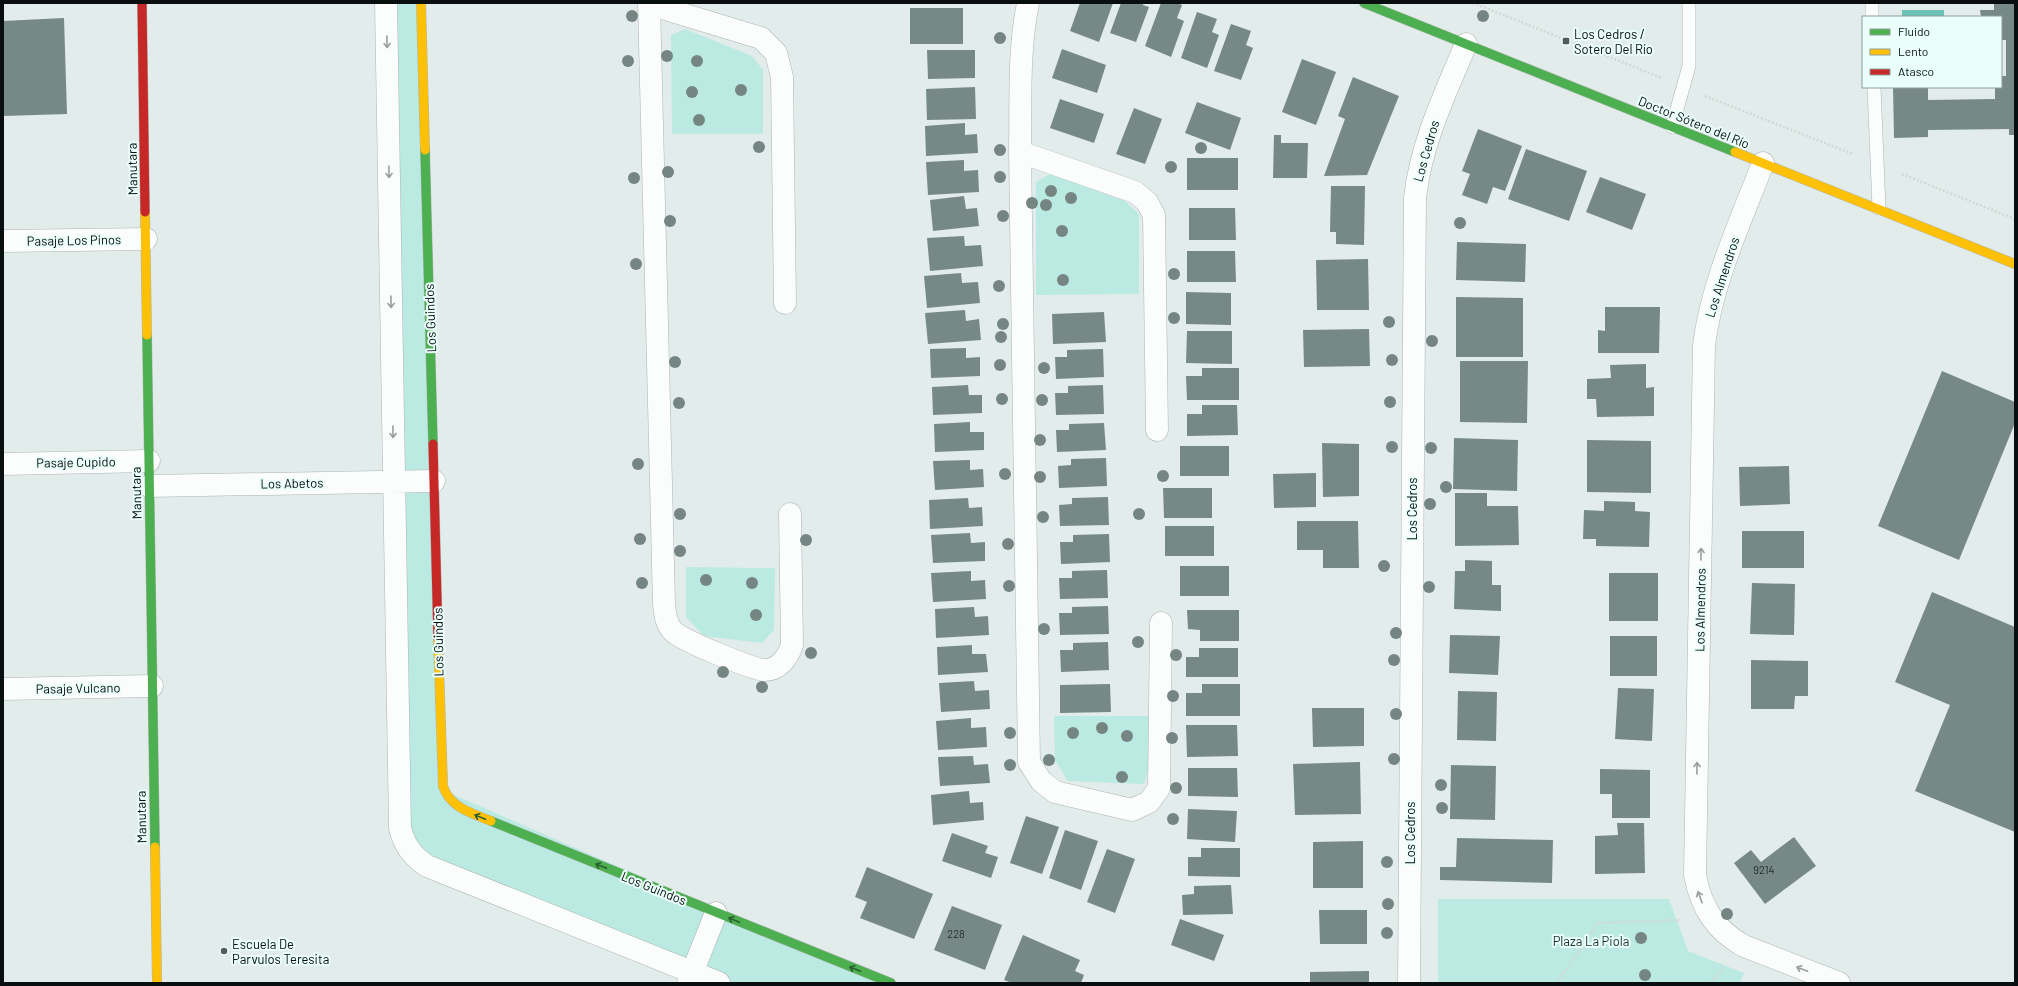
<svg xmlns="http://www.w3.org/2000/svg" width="2018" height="986" viewBox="0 0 2018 986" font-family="Barlow,sans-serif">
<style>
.green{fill:#baeae1}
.water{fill:#6ac3b6}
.building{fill:#778986}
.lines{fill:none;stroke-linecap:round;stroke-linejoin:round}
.lane-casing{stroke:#adb4b3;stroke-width:14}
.street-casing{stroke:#adb4b3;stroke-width:23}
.fast-casing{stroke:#adb4b3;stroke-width:10}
.slow-casing{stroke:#adb4b3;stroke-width:10}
.jam-casing{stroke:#adb4b3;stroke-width:10}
.path{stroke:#d4d7d6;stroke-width:2.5;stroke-dasharray:2 2;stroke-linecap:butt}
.lane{stroke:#fbfcfc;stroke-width:13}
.street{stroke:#fbfcfc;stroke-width:22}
.fast{stroke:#4caf50;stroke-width:9}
.slow{stroke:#ffc107;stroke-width:9}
.jam{stroke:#c62828;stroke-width:9}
.tree{fill:#758582}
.oneway{stroke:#9a9d9d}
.oneway2{stroke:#2a5f2f}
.poi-dot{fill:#545c5b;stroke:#eafefa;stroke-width:1.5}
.labels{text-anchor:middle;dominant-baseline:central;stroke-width:4;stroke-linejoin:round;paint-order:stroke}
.number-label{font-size:11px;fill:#242e2c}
.poi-label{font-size:13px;fill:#080f0e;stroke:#eafefa;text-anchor:start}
.street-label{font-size:13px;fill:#080f0e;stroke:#eafefa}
.park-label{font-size:13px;fill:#1c312d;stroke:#eafefa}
</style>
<rect width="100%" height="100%" fill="#e2ecea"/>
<path class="green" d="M393,3H417L438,788L886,983H727L411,847Z
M685,29L752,56L763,70V134H672L671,35Z
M1050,174L1125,201L1139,214V294L1036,295V182Z
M686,567L775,568L774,630L762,643L704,636L686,617Z
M1054,716H1149L1150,763L1144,784L1068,781L1055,760Z
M1438,899H1669L1688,951L1744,973L1740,983H1438Z"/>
<path class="water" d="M1902,10H1944V17H1902Z"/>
<path class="building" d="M1080,3H1113L1099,42L1070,31Z
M1121,3H1143V5L1149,7L1136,42L1110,33Z
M1161,3H1177L1182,5L1177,18L1184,21L1171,57L1145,46Z
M1994,3H2015V135H2009V129L1928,130V137L1894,138L1893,87H1928V100L1995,99V87H2001V76H2006V40H2001V17H1981L1980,10H1994Z
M910,8H963V44H910Z
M1197,12L1217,19L1212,32L1219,35L1207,68L1181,58Z
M64,18L67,114L3,116V21Z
M1231,24L1251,31L1246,45L1253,48L1241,80L1214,71Z
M1062,49L1106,65L1097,93L1052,78Z
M927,50H975V78L928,79Z
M1302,59L1336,72L1316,125L1282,112Z
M1353,77L1399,96L1367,175L1324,176L1345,119L1338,116Z
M975,87L976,119L927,120L926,89Z
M1060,99L1104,114L1094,143L1050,128Z
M1197,102L1241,118L1230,150L1185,133Z
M1134,108L1162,119L1145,164L1116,154Z
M965,123V135L977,134L978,153L926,156L925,126Z
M1478,129L1522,146L1505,191L1493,187L1487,204L1462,195L1470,174L1462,171Z
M1274,135H1281V143H1308L1307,178H1273Z
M1526,149L1587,171L1569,221L1508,199Z
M1187,158H1238V190H1187Z
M964,160V171L978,170L979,192L928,195L926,162Z
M1600,177L1646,194L1632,230L1586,212Z
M1331,186H1365L1364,245L1336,244V232H1330Z
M964,196L966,209L977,208L979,226L933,231L930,200Z
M1189,208H1235L1236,240H1189Z
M964,236L965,246L981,245L983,266L930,271L927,238Z
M1457,242L1526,244L1525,282L1456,280Z
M1187,251H1235L1236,282H1187Z
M1368,259L1369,310H1317L1316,260Z
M961,273L962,283L978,282L980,303L927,308L924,276Z
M1186,292L1231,293V325L1186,324Z
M1456,297L1523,298V357H1456Z
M1605,307H1660L1659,353H1598V330L1605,331Z
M965,310L966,321L979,319L981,340L928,344L925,313Z
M1104,312L1106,342L1053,344L1052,314Z
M1369,329L1370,366L1304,367L1303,330Z
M1187,331H1232V364L1186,363Z
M966,348V358L980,357V376L931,378L930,349Z
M1103,349L1104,377L1056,379L1055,357H1067V350Z
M1460,361H1528L1527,423L1460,422Z
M1646,364V388L1654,387V416L1597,417L1596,399H1587V379L1611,378L1610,365Z
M1202,368H1239V400H1187L1186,376H1202Z
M1942,371L2015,402V423L1959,560L1878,526Z
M968,385L969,395H982V413L933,415L932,387Z
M1103,385L1104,414L1056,415L1055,393H1068V386Z
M1202,405H1237L1238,435L1187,436V414H1202Z
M970,422V432H984V450L935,452L934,424Z
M1104,423L1106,450L1057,452L1056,430H1069V424Z
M1454,438L1518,440L1517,491L1453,489Z
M1587,440L1651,441V493L1587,492Z
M1322,443L1359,444V496L1323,497Z
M1180,446H1229V476H1180Z
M1106,458L1107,486L1059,488L1058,466L1071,465V459Z
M970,460V470L983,469L984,487L935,490L933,461Z
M1789,466L1790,504L1740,506L1739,467Z
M1316,473V507L1274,508L1273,474Z
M1163,488H1212V518H1164Z
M1455,493H1487V506H1518L1519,545L1455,546Z
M1108,497L1109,525L1060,526L1059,505L1072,504V498Z
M968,498L969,508L982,507L983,526L930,529L929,500Z
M1604,501L1635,502V511L1650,512L1649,547L1596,546V539H1583L1584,510L1604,511Z
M1297,521H1358L1359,568H1323V550H1297Z
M1165,526H1214V556H1165Z
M1742,531H1804V568H1742Z
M970,533L971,543L985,542V561L933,563L931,535Z
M1109,534L1110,562L1061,564L1060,542H1073V535Z
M1465,560L1492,561V585H1501V611L1454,609L1455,571H1465Z
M1180,566H1229V596H1180Z
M1107,570L1108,598L1060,599L1059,578H1072V571Z
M971,571V581L985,580L986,599L933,602L931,573Z
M1609,573H1658V621H1609Z
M1752,583L1795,584L1794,635L1750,634Z
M1932,592L2015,627V832L1915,791L1950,705L1895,682Z
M1108,606L1109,634L1060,635L1059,613H1072V607Z
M974,607L975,617L988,616L989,635L936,638L935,609Z
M1187,610H1239V641H1200V630L1188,629Z
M1450,635L1500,636L1498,675L1449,673Z
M1610,636H1657V676H1610Z
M1108,642L1109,670L1061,672L1060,650H1073V643Z
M972,645V654H986L988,672L938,675L937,647Z
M1199,648H1238V677H1186V657H1199Z
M1751,660L1808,661V696H1795L1794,709H1751Z
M974,681L975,691L989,690L990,709L941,712L939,683Z
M1110,684L1111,712L1060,713V685Z
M1202,684H1240V716H1186V693H1202Z
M1618,688L1654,689L1652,741L1615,739Z
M1458,691L1497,692L1496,741L1457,740Z
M1312,708H1364V746L1313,747Z
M971,718V728L986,727L987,747L938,750L936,721Z
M1186,725H1237L1238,756L1187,757Z
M973,756L974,765L988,764L990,783L940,786L938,757Z
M1360,762L1361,814L1295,815L1293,764Z
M1451,765L1496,766L1495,820L1450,819Z
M1188,768H1237L1238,797L1188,796Z
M1600,769L1650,770V818H1612V794H1600Z
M969,791L970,803L983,802L984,820L933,825L931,795Z
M1188,809L1237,811L1235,842L1187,839Z
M1026,816L1059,827L1042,874L1010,863Z
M1617,823H1644L1645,873L1595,874V836L1618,835Z
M1065,830L1098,841L1081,890L1049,878Z
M952,833L988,846L985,853L998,857L991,878L942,861Z
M1794,837L1816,866L1765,904L1734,863L1751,850L1761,862Z
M1457,838L1553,840L1552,883L1440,880V867H1456Z
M1363,841V888H1313V842Z
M1201,848H1240V877L1188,876V857H1201Z
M1107,849L1135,859L1115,913L1087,902Z
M867,867L933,894L914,939L860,918L867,902L855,897Z
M1231,885L1233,914L1183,915L1182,895L1194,894V886Z
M952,906L1002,925L985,970L934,950Z
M1319,910H1367V944H1320Z
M1180,919L1224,935L1214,961L1171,945Z
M1023,935L1080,960L1075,971L1084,975L1081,983H1012L1004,980Z
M1369,971V983H1310V972Z"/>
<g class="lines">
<defs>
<path id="lane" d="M1872,3V17
M1874,87L1879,208
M1672,127L1689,66V3"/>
<path id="street" d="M386,3L400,828C404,845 412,856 427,866L719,983
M649,3L664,604C665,614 666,625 674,632C681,640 754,670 765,670C779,670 788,657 792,645L790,514
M1028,3C1018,52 1021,102 1020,152L1029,762L1041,781L1055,792L1132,810L1149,802L1159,788L1161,623
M649,4L761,38L776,53L782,77L785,303
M1020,152L1135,192L1147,202L1154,215L1157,430
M1763,163C1740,223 1712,282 1704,345L1695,875C1701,907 1715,930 1744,946L1839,983
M3,241L146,239
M3,464L149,461
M149,486L434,481
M3,689L152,686
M688,983L716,913
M1409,983L1415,198C1421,143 1445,94 1466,44"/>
<path id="fast" d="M1364,3L1735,152
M425,150L433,444
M147,335L155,847
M491,821L891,983"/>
<path id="slow" d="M421,3L425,150
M1735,152L2015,264
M145,212L147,335
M438,638L443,786C450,808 472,813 491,821
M155,847L157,983"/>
<path id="jam" d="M142,3L145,212
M433,444L438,638"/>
</defs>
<use href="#lane" class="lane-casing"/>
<use href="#street" class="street-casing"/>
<use href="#fast" class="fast-casing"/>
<use href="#slow" class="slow-casing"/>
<use href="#jam" class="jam-casing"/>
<path class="path" d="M1473,3L1662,78
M1705,96L1853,154
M1902,174L2015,219
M1557,983L1598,923L1681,920
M1710,983L1724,967"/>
<use href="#lane" class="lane"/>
<use href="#street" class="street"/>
<use href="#fast" class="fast"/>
<use href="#slow" class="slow"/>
<use href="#jam" class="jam"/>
</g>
<g class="tree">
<circle cx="632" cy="16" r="6"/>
<circle cx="1483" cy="16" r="6"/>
<circle cx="1000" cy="38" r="6"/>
<circle cx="667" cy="56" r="6"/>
<circle cx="628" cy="61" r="6"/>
<circle cx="697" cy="61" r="6"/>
<circle cx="741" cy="90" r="6"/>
<circle cx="692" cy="92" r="6"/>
<circle cx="699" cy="120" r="6"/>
<circle cx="759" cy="147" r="6"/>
<circle cx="1201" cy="148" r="6"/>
<circle cx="1000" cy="150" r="6"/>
<circle cx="1171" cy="167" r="6"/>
<circle cx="668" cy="172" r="6"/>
<circle cx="1000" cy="177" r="6"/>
<circle cx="634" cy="178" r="6"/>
<circle cx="1051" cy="191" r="6"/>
<circle cx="1071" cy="198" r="6"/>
<circle cx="1032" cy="203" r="6"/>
<circle cx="1046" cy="205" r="6"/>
<circle cx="1003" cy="216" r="6"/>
<circle cx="670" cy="221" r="6"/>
<circle cx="1460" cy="223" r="6"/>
<circle cx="1062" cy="231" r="6"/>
<circle cx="636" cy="264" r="6"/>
<circle cx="1174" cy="274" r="6"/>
<circle cx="1063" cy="280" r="6"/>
<circle cx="999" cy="286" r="6"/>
<circle cx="1174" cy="318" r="6"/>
<circle cx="1389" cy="322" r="6"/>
<circle cx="1003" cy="324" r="6"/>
<circle cx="1001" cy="337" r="6"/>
<circle cx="1432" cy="341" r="6"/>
<circle cx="1392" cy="360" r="6"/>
<circle cx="675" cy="362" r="6"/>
<circle cx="1000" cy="365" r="6"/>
<circle cx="1044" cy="368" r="6"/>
<circle cx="1002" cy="399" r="6"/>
<circle cx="1042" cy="400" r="6"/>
<circle cx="1390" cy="402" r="6"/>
<circle cx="679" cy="403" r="6"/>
<circle cx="1040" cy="440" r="6"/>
<circle cx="1392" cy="447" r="6"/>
<circle cx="1431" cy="448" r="6"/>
<circle cx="638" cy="464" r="6"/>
<circle cx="1005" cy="474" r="6"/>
<circle cx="1163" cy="476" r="6"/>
<circle cx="1040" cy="477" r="6"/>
<circle cx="1446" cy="487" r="6"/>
<circle cx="1430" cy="504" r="6"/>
<circle cx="680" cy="514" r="6"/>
<circle cx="1139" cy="514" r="6"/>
<circle cx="1043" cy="517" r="6"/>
<circle cx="640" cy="539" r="6"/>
<circle cx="806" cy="540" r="6"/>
<circle cx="1008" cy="544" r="6"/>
<circle cx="680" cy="551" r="6"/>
<circle cx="1384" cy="566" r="6"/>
<circle cx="706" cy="580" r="6"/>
<circle cx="642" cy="583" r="6"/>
<circle cx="752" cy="583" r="6"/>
<circle cx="1009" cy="586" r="6"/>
<circle cx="1429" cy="587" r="6"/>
<circle cx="756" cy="615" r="6"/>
<circle cx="1044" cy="629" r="6"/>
<circle cx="1396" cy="633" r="6"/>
<circle cx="1138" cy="642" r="6"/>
<circle cx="811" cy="653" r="6"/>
<circle cx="1176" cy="655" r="6"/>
<circle cx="1394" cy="660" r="6"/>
<circle cx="723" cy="672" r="6"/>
<circle cx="762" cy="687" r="6"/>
<circle cx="1173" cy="696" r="6"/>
<circle cx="1396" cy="714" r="6"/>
<circle cx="1102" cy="728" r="6"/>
<circle cx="1010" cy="733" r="6"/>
<circle cx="1073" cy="733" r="6"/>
<circle cx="1127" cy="736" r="6"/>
<circle cx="1172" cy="738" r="6"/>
<circle cx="1394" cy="759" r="6"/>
<circle cx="1049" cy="760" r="6"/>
<circle cx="1010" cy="765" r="6"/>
<circle cx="1122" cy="777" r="6"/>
<circle cx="1441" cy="785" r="6"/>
<circle cx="1176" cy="788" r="6"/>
<circle cx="1442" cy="808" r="6"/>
<circle cx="1173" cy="819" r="6"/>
<circle cx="1387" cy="862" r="6"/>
<circle cx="1388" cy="904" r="6"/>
<circle cx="1727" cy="914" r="6"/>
<circle cx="1387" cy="933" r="6"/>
<circle cx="1641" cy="938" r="6"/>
<circle cx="1645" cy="975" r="6"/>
</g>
<defs><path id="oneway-shaft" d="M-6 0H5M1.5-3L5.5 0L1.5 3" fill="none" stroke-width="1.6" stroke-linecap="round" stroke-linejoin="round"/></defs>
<g class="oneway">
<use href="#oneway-shaft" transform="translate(387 42) rotate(89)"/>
<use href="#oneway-shaft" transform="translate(389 172) rotate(89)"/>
<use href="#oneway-shaft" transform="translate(391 302) rotate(89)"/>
<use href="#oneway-shaft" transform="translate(393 432) rotate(89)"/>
<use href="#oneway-shaft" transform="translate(1701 554) rotate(-89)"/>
<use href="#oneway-shaft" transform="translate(1697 768) rotate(-89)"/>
<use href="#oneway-shaft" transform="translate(1700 897) rotate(-110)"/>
<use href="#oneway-shaft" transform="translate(1802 969) rotate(-159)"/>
</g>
<g class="oneway2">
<use href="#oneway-shaft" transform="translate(480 817) rotate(-158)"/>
<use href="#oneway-shaft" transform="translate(601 866) rotate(-158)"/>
<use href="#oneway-shaft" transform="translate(734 920) rotate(-158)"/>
<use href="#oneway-shaft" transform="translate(855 969) rotate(-158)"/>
</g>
<g class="poi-dot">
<rect x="1562" y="37" width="8" height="8" rx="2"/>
<circle cx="224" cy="951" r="4"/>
</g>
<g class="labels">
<g class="number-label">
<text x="1764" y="869">9214</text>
<text x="956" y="933">228</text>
</g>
<g class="poi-label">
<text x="1574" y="34">Los Cedros /<tspan x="1574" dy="15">Sotero Del Río</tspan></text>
<text x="232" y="944">Escuela De<tspan x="232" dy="15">Parvulos Teresita</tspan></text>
</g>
<g class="street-label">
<text transform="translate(1694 122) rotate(22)">Doctor Sótero del Río</text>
<text transform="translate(1426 151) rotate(-74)">Los Cedros</text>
<text transform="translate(132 169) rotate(-91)">Manutara</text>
<text transform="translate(74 240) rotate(-1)">Pasaje Los Pinos</text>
<text transform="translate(1722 277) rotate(-72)">Los Almendros</text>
<text transform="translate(430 318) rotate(-92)">Los Guindos</text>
<text transform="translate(76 462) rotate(-1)">Pasaje Cupido</text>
<text transform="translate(292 483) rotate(-1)">Los Abetos</text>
<text transform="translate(136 493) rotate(-91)">Manutara</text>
<text transform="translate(1412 509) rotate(-90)">Los Cedros</text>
<text transform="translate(1700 610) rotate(-89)">Los Almendros</text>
<text transform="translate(438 642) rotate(-91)">Los Guindos</text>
<text transform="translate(78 688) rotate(-1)">Pasaje Vulcano</text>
<text transform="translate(141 817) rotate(-91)">Manutara</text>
<text transform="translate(1410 833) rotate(-90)">Los Cedros</text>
<text transform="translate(654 888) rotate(22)">Los Guindos</text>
</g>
<g class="park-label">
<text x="1591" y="941">Plaza La Piola</text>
</g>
</g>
<rect width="2018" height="986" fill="none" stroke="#080f0e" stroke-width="8"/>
<rect x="1862" y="16" width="140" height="72" fill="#eafefa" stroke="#909e9c"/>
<rect x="1870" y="29" width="20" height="6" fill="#4caf50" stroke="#909e9c"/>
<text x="1898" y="36" font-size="12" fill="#080f0e">Fluido</text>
<rect x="1870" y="49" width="20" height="6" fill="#ffc107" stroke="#909e9c"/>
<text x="1898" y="56" font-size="12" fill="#080f0e">Lento</text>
<rect x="1870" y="69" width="20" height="6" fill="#c62828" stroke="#909e9c"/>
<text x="1898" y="76" font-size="12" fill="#080f0e">Atasco</text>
</svg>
